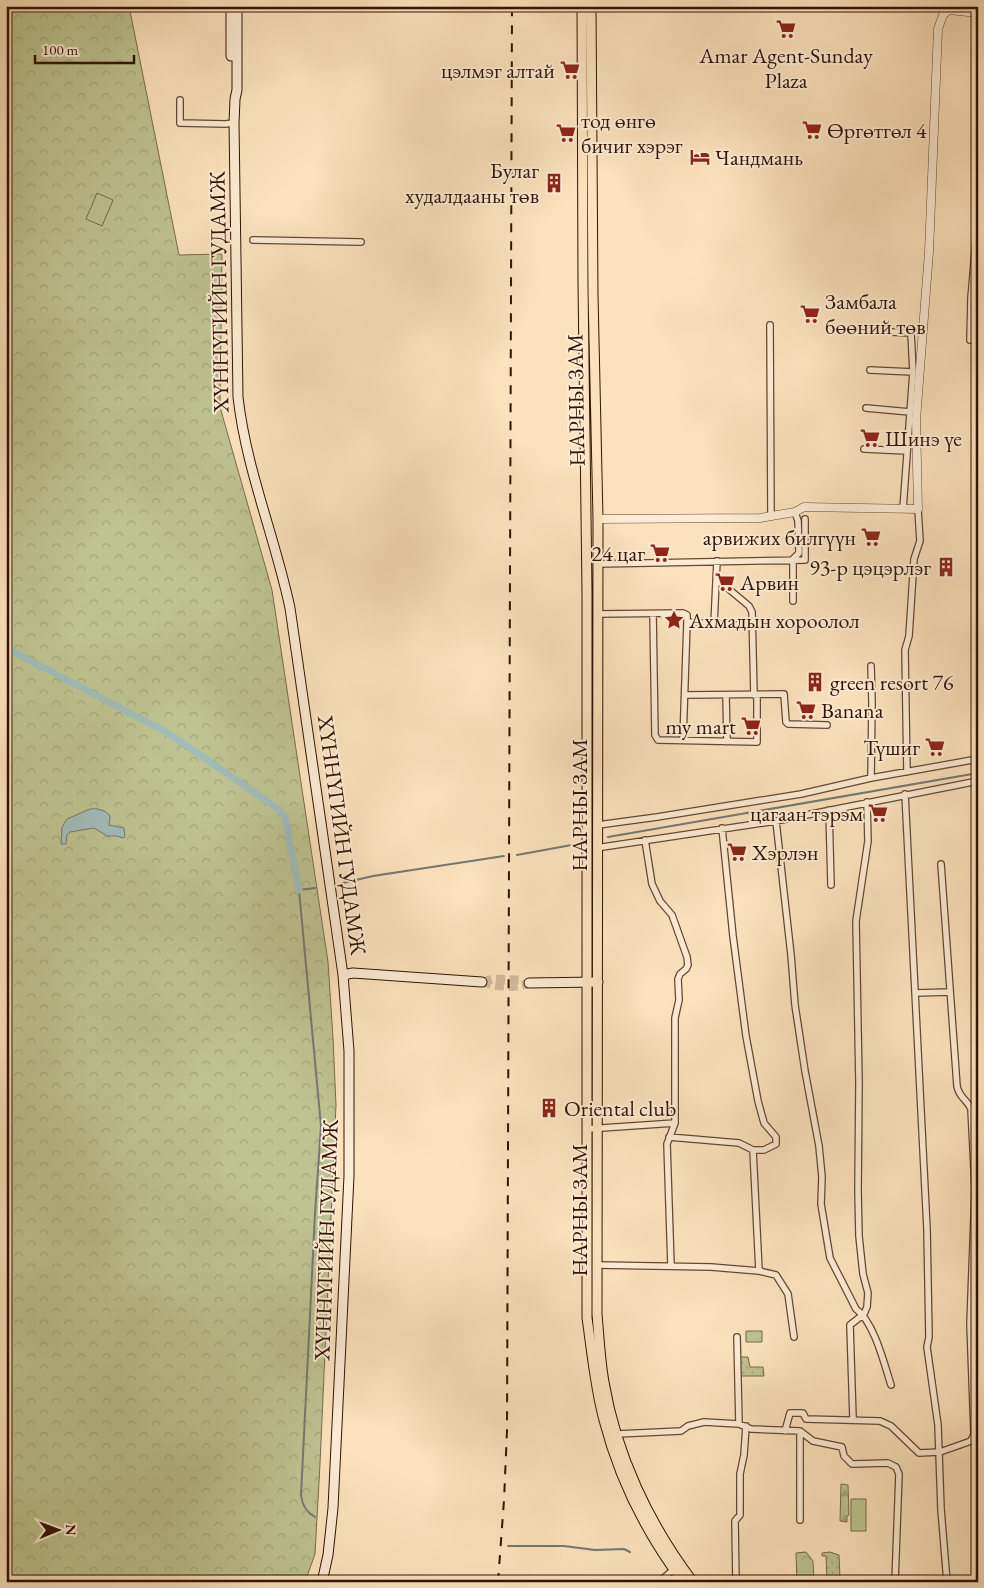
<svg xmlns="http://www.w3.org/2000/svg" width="984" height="1588" viewBox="0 0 984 1588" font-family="'EB Garamond',serif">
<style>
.grass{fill:url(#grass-dots);stroke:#786b4a}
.forest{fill:url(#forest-firs);stroke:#786b4a}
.park{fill:url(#park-crowns);stroke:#786b4a}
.garden{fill:#bec391;stroke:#786b4a}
.water{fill:#a2bcb9;stroke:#757871}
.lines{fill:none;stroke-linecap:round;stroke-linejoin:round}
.stream{stroke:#757871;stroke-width:2}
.canal{stroke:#a2bcb9;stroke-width:7}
.secondary-tunnel{stroke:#d3b997;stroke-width:9;stroke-dasharray:9 4.5;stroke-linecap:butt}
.minor-casing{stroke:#644732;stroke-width:8}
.tertiary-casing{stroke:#644732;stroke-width:9}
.secondary-casing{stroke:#311304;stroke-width:11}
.primary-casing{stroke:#311304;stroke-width:11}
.minor{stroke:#fcecd3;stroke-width:5.5}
.tertiary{stroke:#fcecd3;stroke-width:8}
.secondary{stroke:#fcecd3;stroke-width:9}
.primary{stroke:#fbe2bc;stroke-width:9}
.rail{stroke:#311304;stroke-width:2;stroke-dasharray:9 9;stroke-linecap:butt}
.labels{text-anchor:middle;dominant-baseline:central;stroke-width:4;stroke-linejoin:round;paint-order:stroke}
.poi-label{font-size:22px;fill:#311304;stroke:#fcecd3;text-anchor:start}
.street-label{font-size:22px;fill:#311304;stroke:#fcecd3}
</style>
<defs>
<pattern id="grass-dots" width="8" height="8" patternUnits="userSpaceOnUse" patternTransform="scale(1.25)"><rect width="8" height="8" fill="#bec391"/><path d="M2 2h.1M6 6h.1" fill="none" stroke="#a4a77b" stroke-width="1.8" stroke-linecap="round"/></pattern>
<pattern id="forest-firs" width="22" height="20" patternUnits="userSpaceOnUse" patternTransform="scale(1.25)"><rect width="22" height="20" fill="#bec391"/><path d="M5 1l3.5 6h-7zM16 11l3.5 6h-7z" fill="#a4a77b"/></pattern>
<pattern id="park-crowns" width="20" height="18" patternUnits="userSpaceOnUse" patternTransform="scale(1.25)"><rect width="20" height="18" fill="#bec391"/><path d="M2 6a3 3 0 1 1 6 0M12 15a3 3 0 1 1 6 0" fill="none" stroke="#a4a77b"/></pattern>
</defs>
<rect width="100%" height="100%" fill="#fbe2bc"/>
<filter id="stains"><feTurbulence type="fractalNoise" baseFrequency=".004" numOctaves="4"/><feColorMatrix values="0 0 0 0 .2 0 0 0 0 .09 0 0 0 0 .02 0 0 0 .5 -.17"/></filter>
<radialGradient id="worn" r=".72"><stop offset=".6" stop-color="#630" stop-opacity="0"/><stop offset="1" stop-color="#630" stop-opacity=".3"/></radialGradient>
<path class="grass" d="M740,1357H748L750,1367H763L764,1376H740Z
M830,1552L839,1555L840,1579L827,1580L826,1556H822V1553Z"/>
<path class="forest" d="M841,1484L848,1485L849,1515L847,1516V1522L840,1521Z"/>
<path class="park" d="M6,6H129L179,255L222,254L220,407L272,590L328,962L333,1038L336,1105L320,1464L315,1554L305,1582H6Z
M806,1552L813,1561L814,1581L797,1582L796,1553Z"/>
<path class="garden" d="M97,193L113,200L102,226L86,219Z
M746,1331H762V1342H746Z
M851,1499H866V1531H851Z"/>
<path class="water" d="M90,809C97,808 106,810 110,816L109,825L124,828L125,837L123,838L117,836H107L94,828L70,832L67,835L66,844H61L62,827L67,819Z"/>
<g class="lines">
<path class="stream" d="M608,837L978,773
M517,855L577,844
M343,883L373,876L504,856
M315,888L299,890L321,1126L315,1214L301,1495C302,1505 306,1512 315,1517
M508,1546H564L595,1550L624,1549L630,1552"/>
<path class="canal" d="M6,648L168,733L277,808L284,815L286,822L299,890"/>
<path class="secondary-tunnel" d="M482,982C496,986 516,989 529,983
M483,982L493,979L519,980"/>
<defs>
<path id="minor" d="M180,100V123L225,124L234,123
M253,240L361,242
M770,325L771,516
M870,331L911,333L913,372L903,509
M970,340L971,298L978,214
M870,370L913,372
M866,408L910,412
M864,449L907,451
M598,564L805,560V519
M718,580L749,606L752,612L754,695
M793,601V559L799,553L798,521L795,512
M598,614L683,613L687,615V622L714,624L717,561
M653,614L655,735L658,740L757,742V695
M714,624L753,626
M685,695L784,694L786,722L788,724L827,725
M726,695L727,742
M683,740L687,622
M907,772L905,650L909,636L914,559L920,541L918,509
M871,778L872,702L871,666
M905,794L927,1229L929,1337L927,1347L938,1425L941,1509L947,1582
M829,810L831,885
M776,821L791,955L795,1005L805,1071L819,1146L822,1177L821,1204L830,1258L856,1309C874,1322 884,1363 891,1385
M598,825L657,817L801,794L871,778L978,759
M645,840L652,884L660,901L672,915L687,957L688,965L686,969L680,974L678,979L679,1000L675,1018V1123
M596,848L776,821L978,781
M915,993L950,992
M587,1129L675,1123L667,1144L671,1266
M669,1137L739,1143L753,1150H764L776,1144V1137L764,1123L758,1101L746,1036L733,936L722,828
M753,1150L759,1271
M597,1265L711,1267L759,1271L776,1275L788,1294L794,1337
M737,1337L739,1424
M853,1419L850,1325L864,1314L867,1307L868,1293L863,1274L859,1236L858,1191L859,1083L856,921L868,841L867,802
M785,1431L790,1413H803L806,1419L880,1421L891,1426L919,1453L940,1452L971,1441L974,1434L970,1324L975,1189L971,1109C967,1099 959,1098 957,1086L941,864
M617,1434L681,1431L688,1426L704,1422L739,1424L751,1429L800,1431L813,1441L842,1447L844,1456L852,1464L888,1463L896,1467L899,1474L895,1582
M800,1520V1431
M659,1582L673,1570
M736,1582L735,1521L740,1515V1474L744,1455L746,1426"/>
<path id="tertiary" d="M598,519L760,518L795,512L804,507L918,509L916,420L929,252L938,29L943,15L949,10L978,13"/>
<path id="secondary" d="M231,6V56
M237,6V90L235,99L234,123L238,397C246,469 275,537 290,608L343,975L349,1051V1176L333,1508L328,1555L322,1582
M343,975L353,973L482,982
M529,983L598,982"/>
<path id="primary" d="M582,6L583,283L587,592V1318C592,1352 595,1387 604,1420C619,1478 647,1534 683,1582
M591,6L593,294L598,519L597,1314C599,1336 600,1360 604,1382C616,1454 649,1524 693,1582"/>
</defs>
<use href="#minor" class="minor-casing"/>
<use href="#tertiary" class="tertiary-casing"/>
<use href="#secondary" class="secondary-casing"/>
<use href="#primary" class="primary-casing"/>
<use href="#minor" class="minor"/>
<use href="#tertiary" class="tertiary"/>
<use href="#secondary" class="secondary"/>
<use href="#primary" class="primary"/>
<path class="rail" d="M498,1582L504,1500L507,1431L512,6"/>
</g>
<defs>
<symbol id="supermarket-bare" viewBox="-9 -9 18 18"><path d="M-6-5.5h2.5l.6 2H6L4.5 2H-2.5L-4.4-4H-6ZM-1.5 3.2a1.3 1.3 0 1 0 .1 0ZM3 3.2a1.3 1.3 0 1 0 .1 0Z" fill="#8f2418" stroke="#fcecd3" stroke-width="2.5" paint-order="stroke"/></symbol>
<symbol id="hotel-bare" viewBox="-9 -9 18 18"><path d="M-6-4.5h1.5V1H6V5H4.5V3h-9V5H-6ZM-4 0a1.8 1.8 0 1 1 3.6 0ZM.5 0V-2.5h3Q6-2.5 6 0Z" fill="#8f2418" stroke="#fcecd3" stroke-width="2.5" paint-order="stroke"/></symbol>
<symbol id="building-bare" viewBox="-9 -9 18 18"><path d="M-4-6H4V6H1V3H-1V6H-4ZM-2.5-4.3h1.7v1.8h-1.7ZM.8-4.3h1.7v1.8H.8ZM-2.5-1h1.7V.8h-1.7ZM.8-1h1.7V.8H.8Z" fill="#8f2418" stroke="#fcecd3" stroke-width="2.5" paint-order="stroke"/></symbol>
<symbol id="sight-bare" viewBox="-9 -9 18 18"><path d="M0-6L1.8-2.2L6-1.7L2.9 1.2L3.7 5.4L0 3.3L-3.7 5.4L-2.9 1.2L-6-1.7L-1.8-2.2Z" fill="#8f2418" stroke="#fcecd3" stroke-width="2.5" paint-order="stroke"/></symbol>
</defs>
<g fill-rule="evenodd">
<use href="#supermarket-bare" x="772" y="15" width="28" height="28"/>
<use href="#supermarket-bare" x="556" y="56" width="28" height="28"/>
<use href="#supermarket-bare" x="798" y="116" width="28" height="28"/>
<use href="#supermarket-bare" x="552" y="119" width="28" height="28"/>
<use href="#hotel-bare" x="686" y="143" width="28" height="28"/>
<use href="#building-bare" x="540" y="169" width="28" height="28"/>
<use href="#supermarket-bare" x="796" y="300" width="28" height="28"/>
<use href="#supermarket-bare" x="856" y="424" width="28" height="28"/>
<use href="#supermarket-bare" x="857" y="523" width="28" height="28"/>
<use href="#supermarket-bare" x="646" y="539" width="28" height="28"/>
<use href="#building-bare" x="932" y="553" width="28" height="28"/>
<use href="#supermarket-bare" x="711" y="568" width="28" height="28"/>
<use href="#sight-bare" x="660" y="606" width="28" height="28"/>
<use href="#building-bare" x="801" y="668" width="28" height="28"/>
<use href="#supermarket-bare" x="792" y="696" width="28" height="28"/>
<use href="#supermarket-bare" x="737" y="712" width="28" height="28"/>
<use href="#supermarket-bare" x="921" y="733" width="28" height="28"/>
<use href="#supermarket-bare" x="864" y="799" width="28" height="28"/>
<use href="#supermarket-bare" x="723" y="838" width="28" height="28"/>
<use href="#building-bare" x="535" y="1094" width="28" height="28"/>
</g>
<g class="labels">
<g class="poi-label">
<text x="786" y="55" text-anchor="middle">Amar Agent-Sunday<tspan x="786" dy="25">Plaza</tspan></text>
<text x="555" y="70" text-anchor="end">цэлмэг алтай</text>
<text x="581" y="120">тод өнгө<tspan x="581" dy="25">бичиг хэрэг</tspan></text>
<text x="827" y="130">Өргөтгөл 4</text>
<text x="715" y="157">Чандмань</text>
<text x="539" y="170" text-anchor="end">Булаг<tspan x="539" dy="25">худалдааны төв</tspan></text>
<text x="825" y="301">Замбала<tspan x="825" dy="25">бөөний төв</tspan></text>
<text x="885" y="438">Шинэ үе</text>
<text x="856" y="537" text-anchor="end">арвижих билгүүн</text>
<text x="645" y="553" text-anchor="end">24 цаг</text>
<text x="931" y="567" text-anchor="end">93-р цэцэрлэг</text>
<text x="740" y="582">Арвин</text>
<text x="689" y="620">Ахмадын хороолол</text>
<text x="830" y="682">green resort 76</text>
<text x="821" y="710">Banana</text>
<text x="736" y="726" text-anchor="end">my mart</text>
<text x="920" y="747" text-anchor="end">Түшиг</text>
<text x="863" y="813" text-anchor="end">цагаан тэрэм</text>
<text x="752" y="852">Хэрлэн</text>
<text x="564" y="1108">Oriental club</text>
</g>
<g class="street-label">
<text transform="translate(219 292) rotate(-91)">ХҮННҮГИЙН ГУДАМЖ</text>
<text transform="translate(576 400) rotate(-91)">НАРНЫ ЗАМ</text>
<text transform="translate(579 805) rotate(-90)">НАРНЫ ЗАМ</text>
<text transform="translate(342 835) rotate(82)">ХҮННҮГИЙН ГУДАМЖ</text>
<text transform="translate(579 1210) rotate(-90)">НАРНЫ ЗАМ</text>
<text transform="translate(326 1240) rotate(-88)">ХҮННҮГИЙН ГУДАМЖ</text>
</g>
</g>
<rect width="984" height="1588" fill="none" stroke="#fbe2bc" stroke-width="25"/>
<rect x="8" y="8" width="969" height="1573" fill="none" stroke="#311304" stroke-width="2.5"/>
<rect x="12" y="12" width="959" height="1563" fill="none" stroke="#311304"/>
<g transform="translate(58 1530) rotate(89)" stroke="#fcecd3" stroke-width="4" paint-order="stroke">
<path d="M0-4L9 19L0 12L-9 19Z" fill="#311304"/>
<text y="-8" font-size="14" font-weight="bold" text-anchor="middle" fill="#311304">N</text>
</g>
<path d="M35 55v8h99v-8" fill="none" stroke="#311304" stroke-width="2.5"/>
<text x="42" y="55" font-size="15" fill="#311304" stroke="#fcecd3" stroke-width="4" paint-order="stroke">100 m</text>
<rect width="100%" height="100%" filter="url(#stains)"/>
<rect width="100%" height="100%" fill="url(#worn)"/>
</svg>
